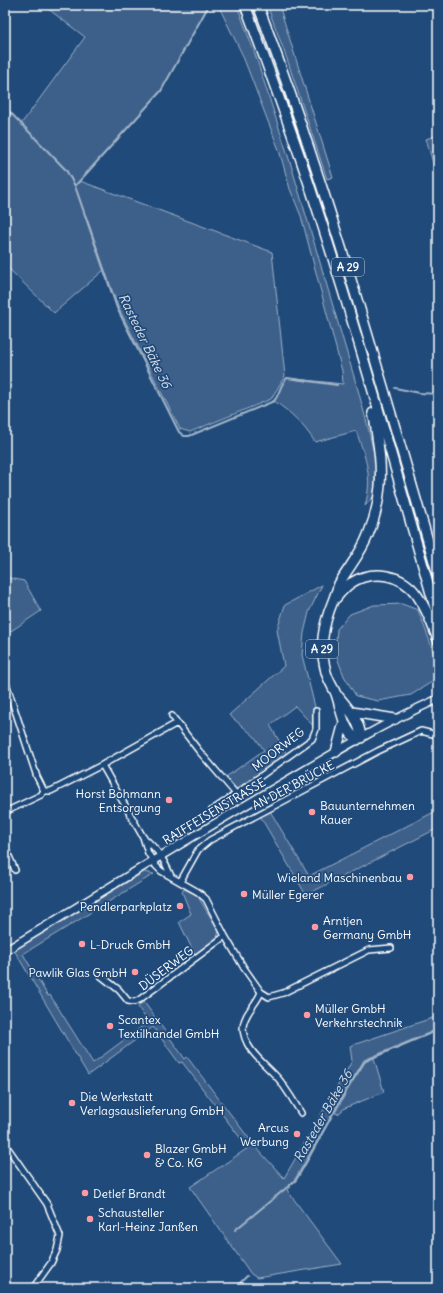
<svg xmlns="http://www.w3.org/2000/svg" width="443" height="1293" viewBox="0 0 443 1293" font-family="Delius,sans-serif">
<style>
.green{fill:#3c618b;stroke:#9eb0c5}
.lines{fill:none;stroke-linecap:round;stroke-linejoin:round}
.stream{stroke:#a3b5c8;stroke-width:2}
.minor-casing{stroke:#fff;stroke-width:8}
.secondary-casing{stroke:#fff;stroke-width:10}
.motorway-casing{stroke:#fff;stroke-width:12}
.minor{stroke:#1f4a7a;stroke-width:5}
.secondary{stroke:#1f4a7a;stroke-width:7}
.motorway{stroke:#1f4a7a;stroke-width:9}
.poi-dot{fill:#ff9aa2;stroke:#1f4a7a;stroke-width:1.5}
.labels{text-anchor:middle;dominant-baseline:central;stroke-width:3.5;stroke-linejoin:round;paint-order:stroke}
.shield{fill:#1f4a7a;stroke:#bcc9d7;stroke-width:1}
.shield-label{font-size:11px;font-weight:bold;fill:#fff}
.street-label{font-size:12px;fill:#fff;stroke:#1f4a7a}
.poi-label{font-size:12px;fill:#fff;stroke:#1f4a7a;text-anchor:start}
.water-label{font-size:13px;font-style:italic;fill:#d8e0e8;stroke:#1f4a7a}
</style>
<rect width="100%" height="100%" fill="#1f4a7a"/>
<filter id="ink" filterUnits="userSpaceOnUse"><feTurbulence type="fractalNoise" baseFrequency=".025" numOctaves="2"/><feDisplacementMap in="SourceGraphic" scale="8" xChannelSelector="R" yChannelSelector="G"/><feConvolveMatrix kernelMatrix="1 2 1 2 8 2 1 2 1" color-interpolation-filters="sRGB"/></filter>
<g filter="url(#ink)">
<path class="green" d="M43,5H209L161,91L80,181L272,252L285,376L271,399L190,432L180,429L118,307L86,216L104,270L54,313L5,265V107L21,124L85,37Z
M218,5H237L256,57L291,165L358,390L368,427L376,463L374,496L365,506C373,478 366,458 356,431L315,442C302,423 293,414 274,401C280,394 280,384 287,378L343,384L342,371L301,216L290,189L279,150L242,54Z
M267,5H279L333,177L327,179L287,59Z
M438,135V180L426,139Z
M5,577L24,581L41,611L5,635Z
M322,585L309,612L304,633L302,655L316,711V729L295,706L270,725L288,756L236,794L223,779L264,750L254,736L229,715L284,666L277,630L285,605Z
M402,604L418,610C425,629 438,659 438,678L411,695L378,701L356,696L344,676L335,652L337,629L350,614L374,605Z
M438,810V828L306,895L260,816L270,811L309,876Z
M144,872L154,874L23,954L48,996L50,995L93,1063L148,1022L138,1007L140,1004L144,1002L185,1059L187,1057L254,1145L284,1178L352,1061L350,1046L438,1016V1029L364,1060L295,1179L289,1185L291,1187L287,1190L342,1264L257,1278L251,1274L190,1187L248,1148L182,1062L179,1063L153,1027L88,1075L14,950Z
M184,889L197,895L219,931L217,938L195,955L179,922L191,914L182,892Z
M374,1058L384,1092L345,1108L338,1114L335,1113L347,1091L365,1062Z"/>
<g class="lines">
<path class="stream" d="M5,107L66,170L75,186L117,308L179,432L184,436H189L274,401C280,394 280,384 287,378L337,385
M75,186L161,91L209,5
M395,388L420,393L438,394
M235,1230L296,1180L307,1161L346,1090L365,1061L438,1030
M235,1288L247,1276"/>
<defs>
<path id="minor" d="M5,680L37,777L44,791L41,795L5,812
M172,716L199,751L236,794
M102,765L143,837L148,853L156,866L161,871L198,892L206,899L225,936L244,968L261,992L269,997L283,993L369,950L391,948
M44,791H51L102,765L177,723
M212,810L236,794L312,739L316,729V711
M143,837C158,850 163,858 171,876
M5,847L15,870
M180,882L198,850L210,840L378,751L421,731L433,734
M100,975L119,990L128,1001L134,1002L139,1000L225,936
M261,992C257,1004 244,1013 243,1027C243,1051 269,1066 281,1082C288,1092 295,1103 301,1113
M5,1144L47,1204L60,1236L57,1250L51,1263L33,1288"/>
<path id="secondary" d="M5,951C87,901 168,851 251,802C312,766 373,728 438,699"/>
<path id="motorway" d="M245,5C264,56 283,108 301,160C352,311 394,465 438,618
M258,5C329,191 382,384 438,575
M336,598C340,593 345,587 351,583C373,569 402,574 417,595C427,609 432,624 438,640
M338,696C348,708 360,721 361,738
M352,712L395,719
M357,740C342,727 342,711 336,694C333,687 328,680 326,672C319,647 323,625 333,601C335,596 337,590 339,584C348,568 362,552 368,535C382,501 383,472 377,437C376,429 375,420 373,413
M336,752L344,722"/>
</defs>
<use href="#minor" class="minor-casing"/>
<use href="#secondary" class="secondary-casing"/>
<use href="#motorway" class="motorway-casing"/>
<use href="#minor" class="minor"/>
<use href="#secondary" class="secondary"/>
<use href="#motorway" class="motorway"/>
</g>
</g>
<g class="poi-dot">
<circle cx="169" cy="800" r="4"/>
<circle cx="312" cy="812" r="4"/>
<circle cx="410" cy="877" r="4"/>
<circle cx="244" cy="894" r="4"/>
<circle cx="180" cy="906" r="4"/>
<circle cx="315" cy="927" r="4"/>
<circle cx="82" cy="944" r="4"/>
<circle cx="135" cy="972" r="4"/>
<circle cx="307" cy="1015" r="4"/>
<circle cx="110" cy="1026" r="4"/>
<circle cx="72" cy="1103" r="4"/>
<circle cx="297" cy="1134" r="4"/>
<circle cx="147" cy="1155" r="4"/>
<circle cx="85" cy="1193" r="4"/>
<circle cx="90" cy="1219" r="4"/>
</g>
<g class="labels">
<g class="shield">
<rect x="332" y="258" width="32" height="18" rx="3"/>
<rect x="306" y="640" width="32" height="18" rx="3"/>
</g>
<g class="shield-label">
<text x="348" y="267">A 29</text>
<text x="322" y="649">A 29</text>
</g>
<g class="street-label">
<text transform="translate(278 749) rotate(-38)">MOORWEG</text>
<text transform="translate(293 785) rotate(-28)">AN DER BRÜCKE</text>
<text transform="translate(214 811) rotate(-31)">RAIFFEISENSTRASSE</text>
<text transform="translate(166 968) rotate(-37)">DÜSERWEG</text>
</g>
<g class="poi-label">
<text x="161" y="793" text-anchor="end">Horst Bohmann<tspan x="161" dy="14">Entsorgung</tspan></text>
<text x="320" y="805">Bauunternehmen<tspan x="320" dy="14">Kauer</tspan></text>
<text x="402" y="877" text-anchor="end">Wieland Maschinenbau</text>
<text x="252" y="894">Müller Egerer</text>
<text x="172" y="906" text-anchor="end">Pendlerparkplatz</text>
<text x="323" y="920">Arntjen<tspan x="323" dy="14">Germany GmbH</tspan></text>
<text x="90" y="944">L-Druck GmbH</text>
<text x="127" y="972" text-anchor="end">Pawlik Glas GmbH</text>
<text x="315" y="1008">Müller GmbH<tspan x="315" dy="14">Verkehrstechnik</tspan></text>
<text x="118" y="1019">Scantex<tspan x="118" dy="14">Textilhandel GmbH</tspan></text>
<text x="80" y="1096">Die Werkstatt<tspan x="80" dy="14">Verlagsauslieferung GmbH</tspan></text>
<text x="289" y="1127" text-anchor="end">Arcus<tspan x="289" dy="14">Werbung</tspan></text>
<text x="155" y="1148">Blazer GmbH<tspan x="155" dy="14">&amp; Co. KG</tspan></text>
<text x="93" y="1193">Detlef Brandt</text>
<text x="98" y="1212">Schausteller<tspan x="98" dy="14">Karl-Heinz Janßen</tspan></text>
</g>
<g class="water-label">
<text transform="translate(145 341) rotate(64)">Rasteder Bäke 36</text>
<text transform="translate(323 1116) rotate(-60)">Rasteder Bäke 36</text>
</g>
</g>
<rect width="443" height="1293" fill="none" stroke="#1f4a7a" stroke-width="20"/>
<rect x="10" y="10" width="423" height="1273" fill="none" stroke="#fff" stroke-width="1.5" filter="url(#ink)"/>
</svg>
